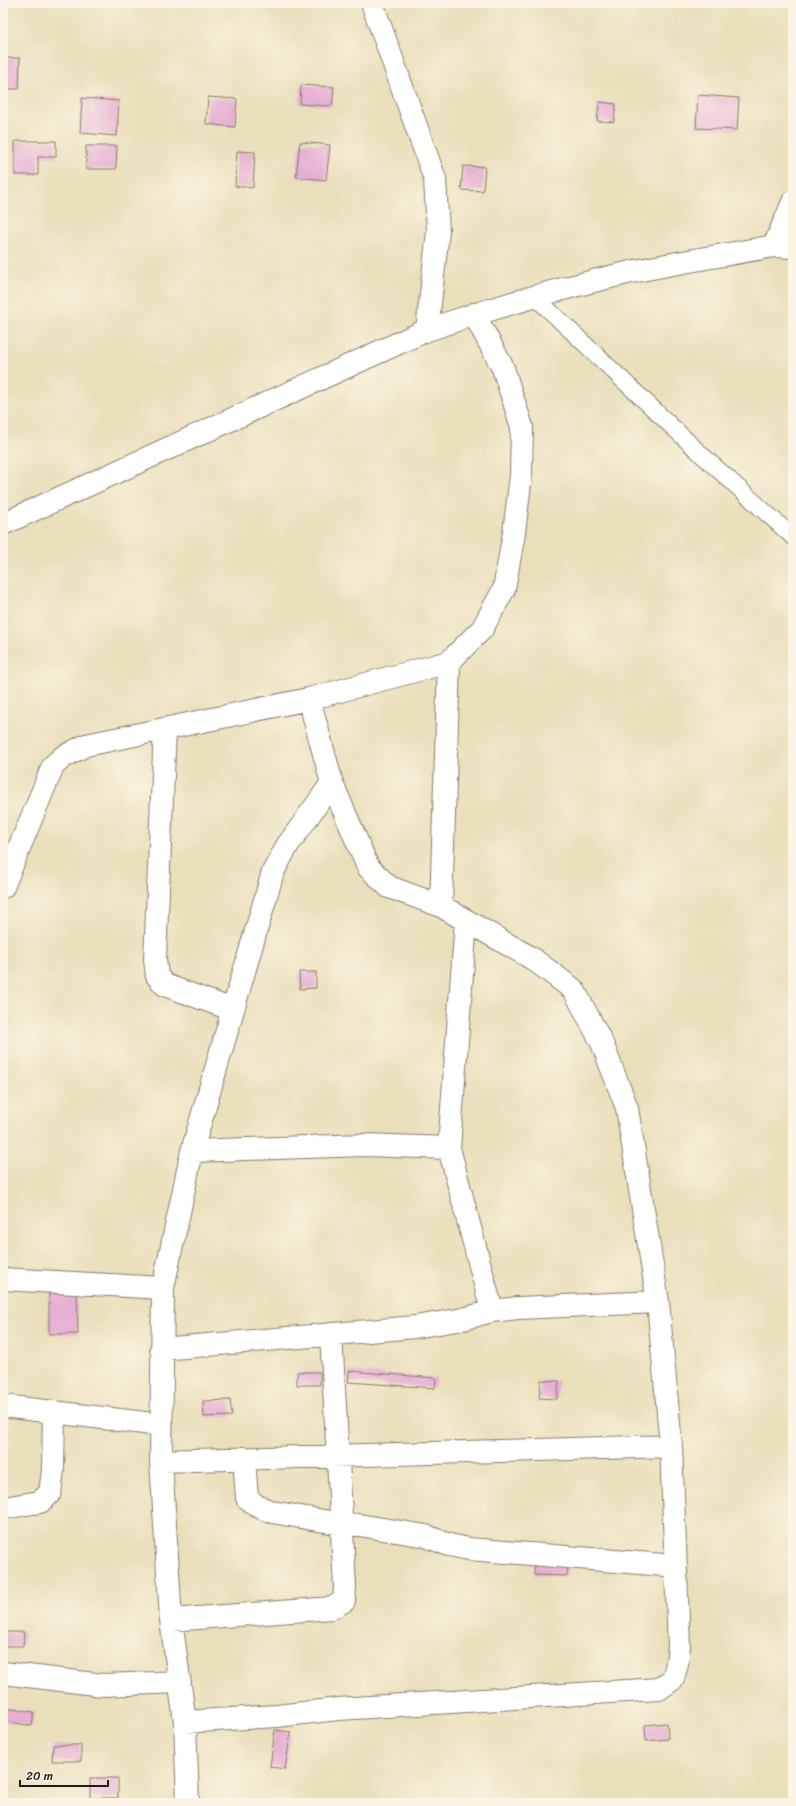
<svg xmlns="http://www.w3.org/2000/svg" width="796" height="1806" viewBox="0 0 796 1806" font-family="Sriracha,sans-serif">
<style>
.building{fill:#e6afd3}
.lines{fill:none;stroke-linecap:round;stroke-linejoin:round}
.service-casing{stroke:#837e6c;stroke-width:18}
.minor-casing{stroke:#837e6c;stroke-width:24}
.tertiary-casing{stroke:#837e6c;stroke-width:24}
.service{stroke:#fff;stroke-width:16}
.minor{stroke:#fff;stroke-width:22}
.tertiary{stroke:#fff;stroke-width:22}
</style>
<rect width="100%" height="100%" fill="#fcf5e5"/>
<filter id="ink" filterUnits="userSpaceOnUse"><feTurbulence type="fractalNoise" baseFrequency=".025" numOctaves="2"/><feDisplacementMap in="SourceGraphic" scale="8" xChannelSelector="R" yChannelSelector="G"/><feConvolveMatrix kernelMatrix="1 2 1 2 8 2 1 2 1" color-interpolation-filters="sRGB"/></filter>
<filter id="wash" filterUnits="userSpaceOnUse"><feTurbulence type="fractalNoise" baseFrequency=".012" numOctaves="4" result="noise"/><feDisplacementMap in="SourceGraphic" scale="16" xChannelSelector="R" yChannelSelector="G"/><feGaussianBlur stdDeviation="0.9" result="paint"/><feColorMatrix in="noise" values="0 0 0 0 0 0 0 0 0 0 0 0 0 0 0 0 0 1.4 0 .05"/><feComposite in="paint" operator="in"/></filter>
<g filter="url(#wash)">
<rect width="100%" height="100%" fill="#eadfbb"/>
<g id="blocks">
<path class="building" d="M3,58H20L19,89H3Z
M301,85L334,87L332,106L300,104Z
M698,95L739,98L737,130L696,128Z
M208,97L237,99L235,127L206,124Z
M82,98L119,101L117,136L80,133Z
M599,102L616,104L614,122L597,121Z
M15,141H56V157H38V175H15Z
M300,142L330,145L326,180L296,177Z
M86,146H117L116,169H86Z
M237,151L255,152L253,188L235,186Z
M463,166L485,167L483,191L461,190Z
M299,972H316V988L300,989Z
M49,1290H77L78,1334H49Z
M349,1371L436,1378L435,1388L348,1382Z
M297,1372H320V1385H297Z
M541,1380L559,1381L557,1399L539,1398Z
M230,1400L232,1416L204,1417L203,1401Z
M535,1561H568L567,1576L534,1575Z
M3,1632H24L23,1646H3Z
M4,1708L34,1712L32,1726L3,1721Z
M667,1723L668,1739L646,1741L645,1725Z
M275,1730L291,1732L285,1769L270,1767Z
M53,1745H81V1761H52Z
M90,1778H118V1798H90Z"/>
</g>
</g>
<g filter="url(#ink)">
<use href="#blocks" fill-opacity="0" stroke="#837e6c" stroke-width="1"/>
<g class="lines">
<defs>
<path id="service" d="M534,296L702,455L793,537"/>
<path id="minor" d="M372,3L435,179L438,231L427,330
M774,246L793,202
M165,729L155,959L157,976L165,985L233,1010
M3,887L53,766L63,757L86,745L309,699L449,662L482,629L504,589L514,533L521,475L522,427L503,368L474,314
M441,906L449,662
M466,921L449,1148L492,1311
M192,1151L364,1145L449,1148
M3,1279L163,1288L161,1461L171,1620L185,1722L188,1803
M163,1288L192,1151L273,872L287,846L332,783
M161,1349L415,1327L463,1319L492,1311L518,1308L658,1302
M3,1406L161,1425
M244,1458L247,1498L257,1506L272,1512L341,1524L359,1525L426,1536L449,1545L469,1549L676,1566
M161,1461L671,1446
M3,1508L40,1502L50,1493L53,1470L54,1412
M171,1620L332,1608L344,1601L345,1586L331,1334
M3,1673L103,1685L180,1682
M185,1722L277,1716L338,1709L659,1689L673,1679L677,1664L679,1646L671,1446L658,1302L627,1108L602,1043L574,990L533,959L441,906L389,887L368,867L332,783L309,699"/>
<path id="tertiary" d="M3,524L427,330C494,307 562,288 631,272C678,262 726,255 774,246L793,247"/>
</defs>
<use href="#service" class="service-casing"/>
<use href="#minor" class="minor-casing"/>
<use href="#tertiary" class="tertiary-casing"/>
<use href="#service" class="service"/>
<use href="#minor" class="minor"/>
<use href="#tertiary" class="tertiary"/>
</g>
</g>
<rect width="796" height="1806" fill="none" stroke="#fcf5e5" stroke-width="16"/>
<path d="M20 1780v6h88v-6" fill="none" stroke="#1c1c1c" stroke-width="2"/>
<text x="26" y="1780" font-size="12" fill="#1c1c1c" stroke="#fcf5e5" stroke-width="3" paint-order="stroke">20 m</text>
</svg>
